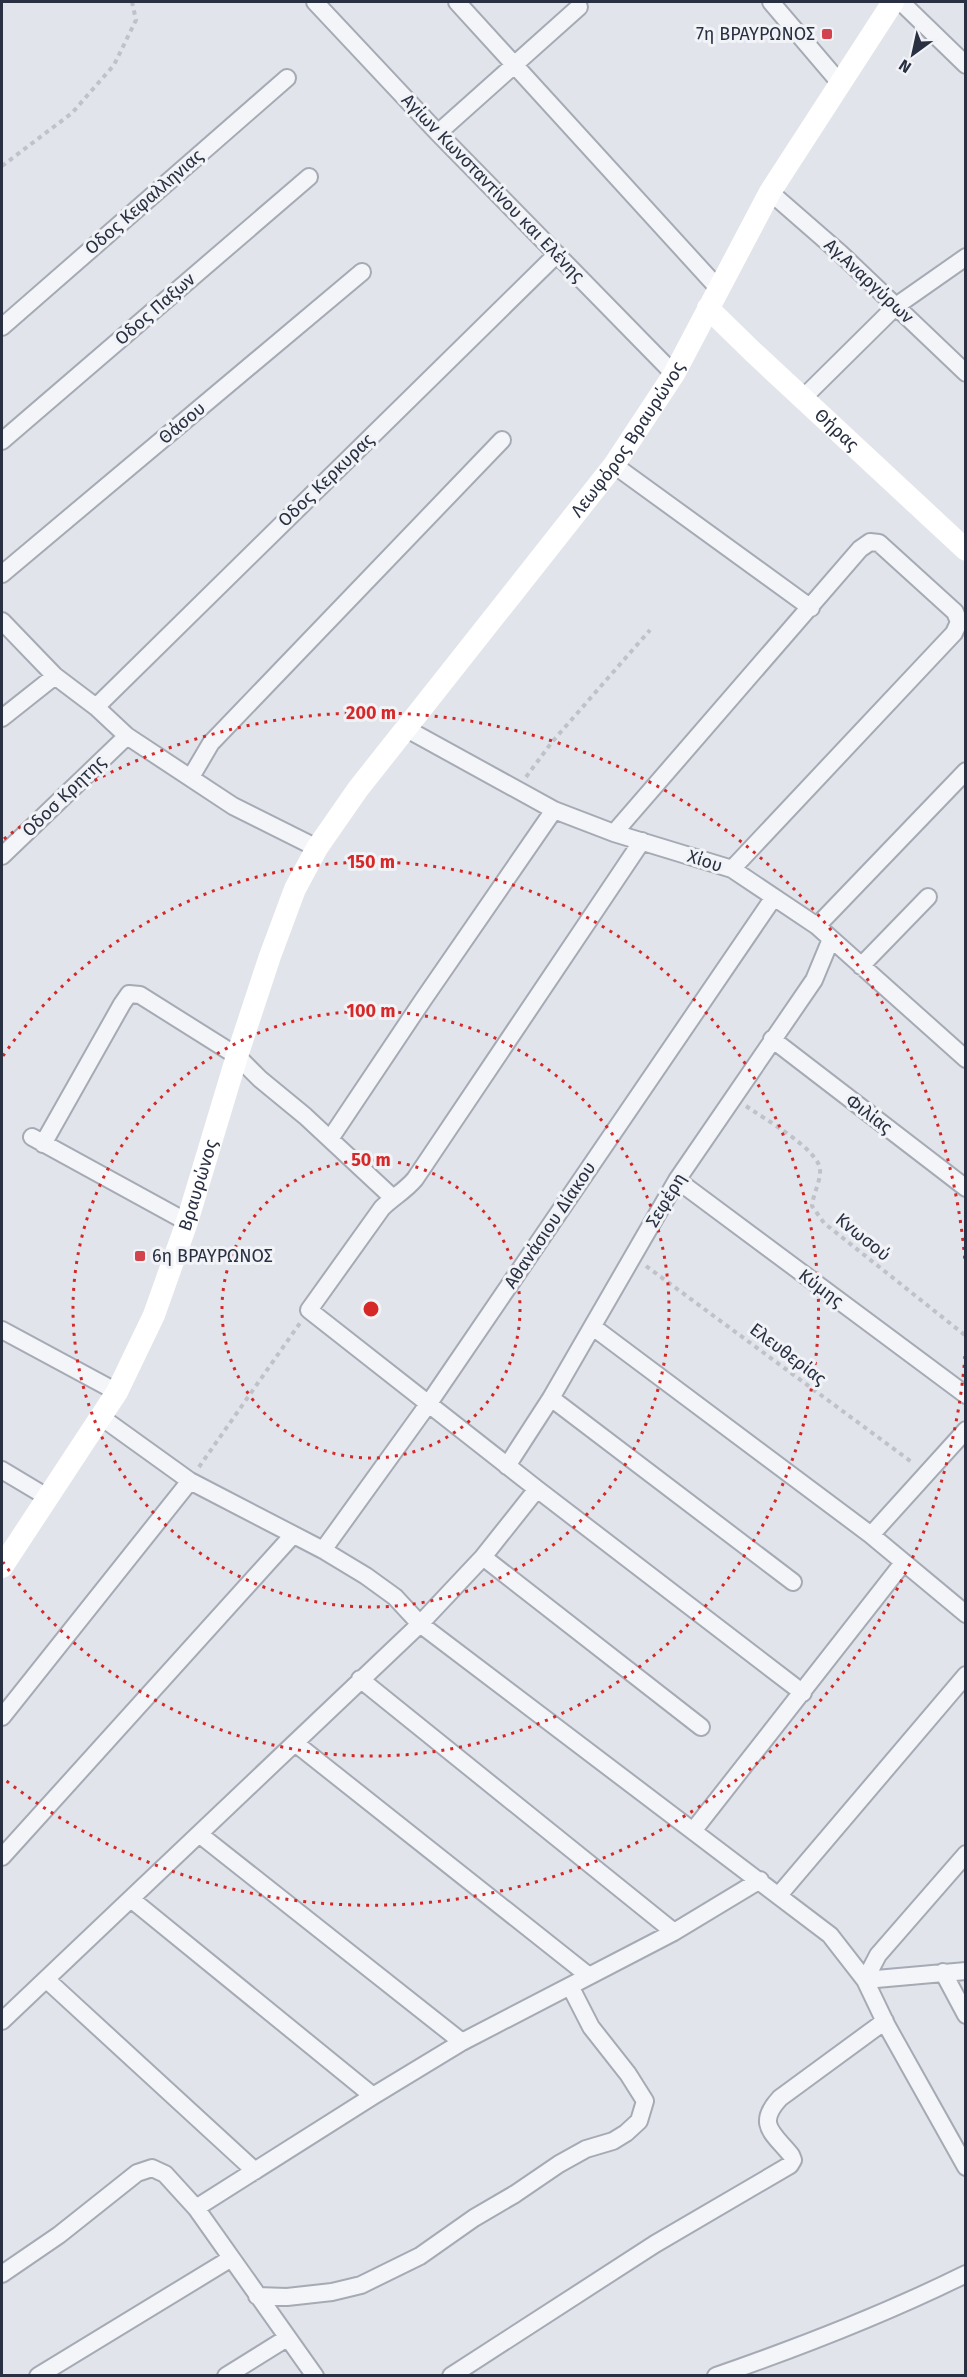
<svg xmlns="http://www.w3.org/2000/svg" width="967" height="2377" viewBox="0 0 967 2377" font-family="'Fira Sans',sans-serif">
<style>
.lines{fill:none;stroke-linecap:round;stroke-linejoin:round}
.street-casing{stroke:#a6aab4;stroke-width:20}
.path{stroke:#bfc2c9;stroke-width:4;stroke-dasharray:4.5 4.5;stroke-linecap:butt}
.street{stroke:#f4f5f8;stroke-width:16}
.secondary{stroke:#fff;stroke-width:22}
.ring{fill:none;stroke:#d62828;stroke-width:3;stroke-dasharray:3 6}
.poi-dot{fill:#d2434d;stroke:#f1f3f7;stroke-width:2}
.labels{text-anchor:middle;dominant-baseline:central;stroke-width:6;stroke-linejoin:round;paint-order:stroke}
.poi-label{font-size:18px;fill:#293042;stroke:#f1f3f7;text-anchor:end}
.street-label{font-size:18px;fill:#293042;stroke:#f1f3f7}
.centre{fill:#d62828;stroke:#f1f3f7;stroke-width:3}
.ring-label{font-size:18px;text-anchor:middle;font-weight:bold;fill:#d62828;stroke:#f1f3f7;stroke-width:6;stroke-linejoin:round;paint-order:stroke}
</style>
<rect width="100%" height="100%" fill="#e1e4ea"/>
<g class="lines">
<defs>
<path id="street" d="M315,2L438,133L674,374
M457,2L718,288
M771,2L840,83
M901,2L966,65
M438,133L579,7
M770,192L840,253L966,373
M2,327L287,78
M803,398L896,306L966,257
M2,441L309,177
M614,465L811,608
M2,574L362,272
M2,621L55,676L96,707L127,736L233,806L317,848
M96,707L557,254
M2,718L55,676
M405,728L554,810L614,833L732,869L817,926L966,1059
M191,777L211,743L502,440
M614,833L860,549L870,542L879,543L955,612L959,622L954,633L732,869
M642,841L415,1179C405,1191 393,1197 382,1208L309,1310L537,1489L803,1693
M2,856L127,736
M817,926L966,771
M861,966L928,897
M772,1039L966,1188
M32,1137L187,1222
M330,1139L423,1000L554,810
M43,1144L122,1004L129,994L140,995L237,1056L260,1079L305,1116L392,1197
M677,1180L966,1395
M593,1327L871,1535L966,1614
M2,1330L117,1392
M551,1398L793,1582
M101,1417L190,1481L323,1550L366,1576L395,1597L420,1624L830,1935L865,1980L887,2026L966,2167
M507,1466L551,1398L677,1180L814,980L831,939
M2,1470L47,1497
M871,1535L966,1430
M323,1550L429,1403L774,897
M483,1557L701,1727
M360,1679L674,1932
M2,1717L190,1481
M295,1743L589,1976
M693,1831L903,1563
M199,1834L462,2042
M2,1857L293,1535
M779,1895L966,1675
M131,1899L373,2096
M943,1972L966,2015
M47,1980L255,2171
M865,1980L878,1955L966,1854
M865,1980L966,1971
M2,2021L420,1624L483,1557L537,1489
M196,2208L373,2096L462,2042L674,1932L760,1880
M2,2274L59,2235L137,2173L152,2168L165,2174L196,2208L315,2376
M257,2296L287,2297L332,2292L361,2285L420,2256L474,2218L515,2194L559,2164L586,2149L613,2141L626,2133L639,2121L645,2101L628,2074L591,2027L570,1986
M38,2376L230,2259
M226,2376L287,2338
M451,2376L655,2244L790,2165L793,2160L791,2155C772,2132 756,2124 780,2098L885,2021
M716,2376C800,2347 885,2314 966,2274"/>
</defs>
<use href="#street" class="street-casing"/>
<path class="path" d="M2,166L72,113L114,65L136,20L132,2
M526,777L552,742L650,630
M746,1106C763,1118 818,1149 820,1169C821,1181 813,1194 812,1206L824,1223L966,1336
M646,1266L913,1463
M199,1467L300,1323"/>
<use href="#street" class="street"/>
<g class="secondary">
<path id="s1" d="M708,308L753,352L966,550"/>
<path id="s2" d="M2,1567L117,1392L154,1315L187,1222L237,1056L270,956L295,889L317,848L358,789L614,465L674,374L770,192L893,2"/>
</g>
</g>
<g class="ring">
<circle cx="371" cy="1309" r="149"/>
<circle cx="371" cy="1309" r="298"/>
<path d="M3 1056A447 447 0 1 1 3 1562"/>
<path d="M965 1356A596 596 0 0 1 4 1779M4 839A596 596 0 0 1 965 1262"/>
</g>
<g class="poi-dot">
<rect x="821" y="28" width="12" height="12" rx="3"/>
<rect x="134" y="1250" width="12" height="12" rx="3"/>
</g>
<g class="labels">
<g class="poi-label">
<text x="815" y="34">7η ΒΡΑΥΡΩΝΟΣ</text>
<text x="152" y="1256" text-anchor="start">6η ΒΡΑΥΡΩΝΟΣ</text>
</g>
<g class="street-label">
<text transform="translate(493 188) rotate(46)">Αγίων Κωνσταντίνου και Ελένης</text>
<text transform="translate(144 202) rotate(-41)">Οδος Κεφαλληνιας</text>
<text transform="translate(869 281) rotate(43)">Αγ.Αναργύρων</text>
<text transform="translate(155 309) rotate(-41)">Οδος Παξων</text>
<text transform="translate(182 423) rotate(-40)">Θάσου</text>
<text stroke="none"><textPath href="#s1" startOffset="177">Θήρας</textPath></text>
<text stroke="none"><textPath href="#s2" startOffset="1304">Λεωφόρος Βραυρώνος</textPath></text>
<text transform="translate(326 480) rotate(-44)">Οδος Κερκυρας</text>
<text transform="translate(64 796) rotate(-44)">Οδοσ Κρητης</text>
<text transform="translate(705 861) rotate(18)">Χίου</text>
<text transform="translate(869 1114) rotate(37)">Φιλίας</text>
<text stroke="none"><textPath href="#s2" startOffset="432">Βραυρώνος</textPath></text>
<text transform="translate(666 1200) rotate(-59)">Σεφέρη</text>
<text transform="translate(550 1225) rotate(-56)">Αθανάσιου Δίακου</text>
<text transform="translate(863 1237) rotate(39)">Κνωσού</text>
<text transform="translate(821 1288) rotate(37)">Κύμης</text>
<text transform="translate(788 1354) rotate(37)">Ελευθερίας</text>
</g>
</g>
<circle cx="371" cy="1309" r="9" class="centre"/>
<g class="ring-label">
<text x="371" y="719">200 m</text>
<text x="371" y="868">150 m</text>
<text x="371" y="1017">100 m</text>
<text x="371" y="1166">50 m</text>
</g>
<rect width="967" height="2377" fill="none" stroke="#293042" stroke-width="6"/>
<g transform="translate(913 54) rotate(213)" stroke="#f1f3f7" stroke-width="4.5" paint-order="stroke">
<path d="M0-4.5L10 22L0 15L-10 22Z" fill="#293042"/>
<text y="-9" font-size="16" font-weight="bold" text-anchor="middle" fill="#293042">N</text>
</g>
</svg>
